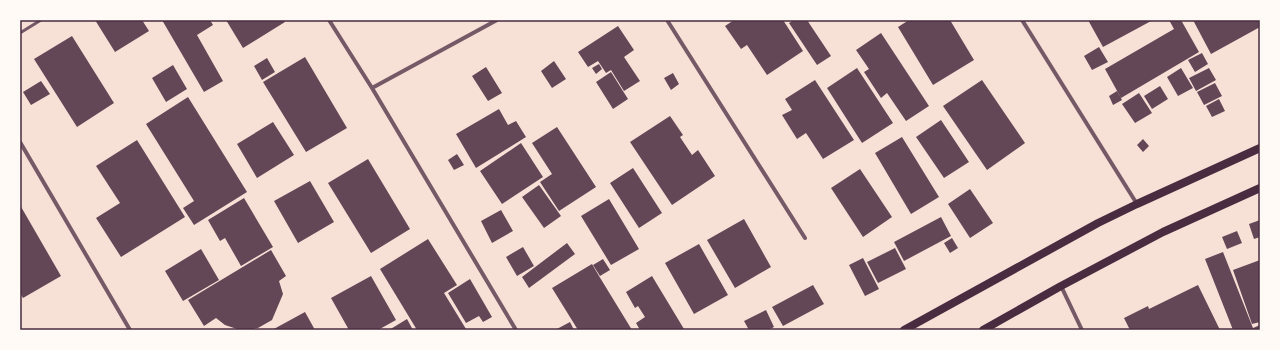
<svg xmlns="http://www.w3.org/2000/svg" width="1280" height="350" viewBox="0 0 1280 350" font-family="Spectral,serif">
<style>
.building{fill:#644757}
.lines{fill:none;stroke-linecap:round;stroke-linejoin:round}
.service{stroke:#755966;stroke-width:3}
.minor{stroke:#755966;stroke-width:4}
.secondary{stroke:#4a2c40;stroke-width:8}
.neatline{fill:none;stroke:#4a2c40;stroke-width:1.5}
</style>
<rect width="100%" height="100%" fill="#f7e1d7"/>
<path class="building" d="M95,20H142L149,31L115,52Z
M162,20H210L213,25L197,35L223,81L204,92Z
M226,20H283L285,22L243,48Z
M734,20H783L803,51L767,75L747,45L741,49L725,26Z
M794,20H807L831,56L817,65L789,23Z
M909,20H950L974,60L933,85L898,27Z
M1088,20H1153L1103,47Z
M1169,20H1181L1199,52L1121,98L1105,69L1174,29Z
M1193,20H1260V27L1211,54Z
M618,26L634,50L624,57L640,81L624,91L611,70L606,73L598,61L588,67L578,52Z
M881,33L929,106L906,121L887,93L881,98L864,72L869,69L856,50Z
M72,36L114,103L77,127L34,59Z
M1099,47L1108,62L1092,70L1084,56Z
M1202,53L1208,64L1195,72L1188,60Z
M305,57L347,128L306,152L263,82Z
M267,58L275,72L262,80L254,66Z
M554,61L566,79L552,88L541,71Z
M599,64L602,69L596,74L592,68Z
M173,65L187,89L166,102L152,78Z
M486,67L502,93L488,101L472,76Z
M857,68L893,123L862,143L827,88Z
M1181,68L1193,88L1178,96L1167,77Z
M1209,68L1216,80L1196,91L1189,78Z
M611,72L628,99L613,109L596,82Z
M673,73L679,84L671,90L664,78Z
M815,80L854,140L823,159L806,133L797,139L782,115L792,110L785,99Z
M982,80L1025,143L987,170L943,106Z
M41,81L50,94L31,105L23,92Z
M1215,83L1222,96L1204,105L1197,92Z
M1160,86L1168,99L1152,109L1144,96Z
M1117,91L1122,100L1113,105L1109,96Z
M1139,93L1152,113L1135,123L1122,104Z
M188,97L247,192L194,225L183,208L194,201L146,124Z
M1219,99L1225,111L1212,117L1206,106Z
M499,109L508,125L516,121L526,137L476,168L456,134Z
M670,116L683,135L680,137L692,155L698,150L715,176L672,205L630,142Z
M941,120L969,162L944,178L916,137Z
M273,122L294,155L257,178L237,144Z
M557,127L596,187L559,211L540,182L552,174L532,143Z
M902,137L939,197L911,214L875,153Z
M1143,139L1149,146L1143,152L1137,145Z
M137,140L185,217L121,257L96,218L120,203L96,166Z
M521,143L543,177L502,204L480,171Z
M457,154L464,165L454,170L448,160Z
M368,159L410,229L371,253L328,183Z
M633,168L662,213L639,228L610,183Z
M860,169L892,217L863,237L831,188Z
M310,181L334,222L298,243L274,201Z
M539,185L561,216L544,228L522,197Z
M970,189L993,223L970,238L948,204Z
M244,198L273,247L241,266L225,238L220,241L208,220Z
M609,199L639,249L611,265L581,216Z
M20,205L61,276L23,298L20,293Z
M501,210L513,231L492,243L481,221Z
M941,217L951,236L904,261L894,242Z
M744,219L771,267L735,288L707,240Z
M1260,220V237L1254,239L1249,224Z
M1237,231L1242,243L1227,249L1222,237Z
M952,238L958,248L950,253L944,243Z
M428,239L457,285L444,293L466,329L465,330H417L380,269Z
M567,243L575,254L529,288L522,277Z
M699,244L728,295L694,314L665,263Z
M523,247L534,266L517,276L506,257Z
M895,248L906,269L878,283L867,262Z
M201,249L219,280L183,301L165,271Z
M271,250L286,276L279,281L283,294L272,320L258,328L248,330L237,329L225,325L216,318L204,326L188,300Z
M1223,252L1253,328L1260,325V330H1233L1205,259Z
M863,258L879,289L865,296L849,265Z
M603,259L610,270L600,276L593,265Z
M1260,260V322L1252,324L1233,270Z
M592,264L599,276L632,330H578L552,288Z
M371,276L396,320L378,330H349L331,298Z
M652,276L684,329L683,330H640L636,323L645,317L638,306L635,308L626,292Z
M470,279L492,317L483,322L479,316L466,323L448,293Z
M813,285L824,304L783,326L772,307Z
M1198,285L1220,330H1130L1124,318L1148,306L1149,309Z
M766,310L774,327L768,330H749L744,321Z
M305,312L315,330H272Z
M407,319L413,330H389Z
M570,322L574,330H555Z"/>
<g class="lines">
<path class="service" d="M20,33L41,20"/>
<path class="minor" d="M329,20L372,88L516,330
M667,20L805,238
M1022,20L1137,204
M372,88L497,20
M20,142L130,330
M1061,286L1082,330"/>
<path class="secondary" d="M904,330L1098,223L1137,204L1260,148
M983,330L1061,286L1163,232L1260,188"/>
</g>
<rect width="1280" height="350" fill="none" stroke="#fffaf5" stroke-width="42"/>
<rect x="21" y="21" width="1238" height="308" class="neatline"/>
</svg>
